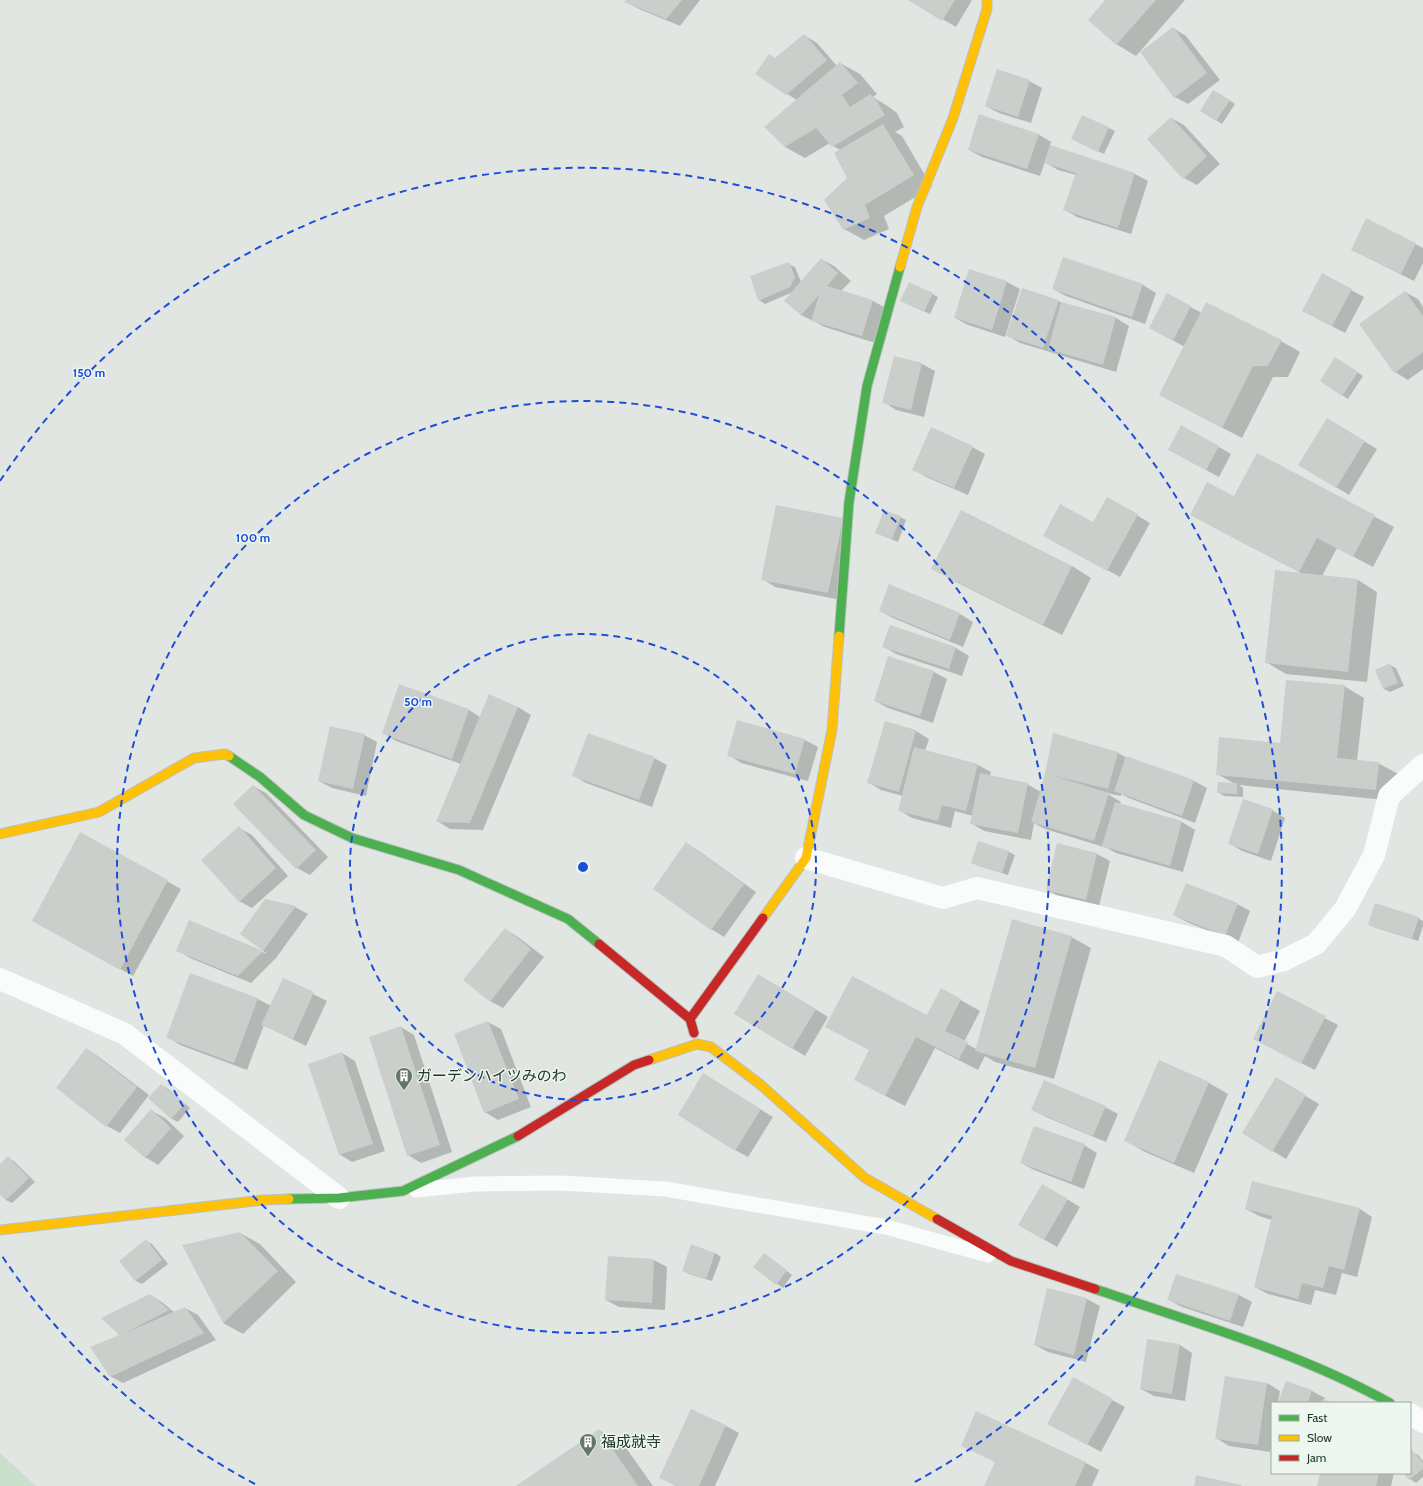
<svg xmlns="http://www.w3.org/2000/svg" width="1423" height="1486" viewBox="0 0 1423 1486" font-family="Cabin,'Noto Sans JP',sans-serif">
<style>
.green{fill:#cadfcc}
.shadow{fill:#0003}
.building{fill:#cacfcc}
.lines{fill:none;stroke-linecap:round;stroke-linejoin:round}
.fast-casing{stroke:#bac3be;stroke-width:11}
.slow-casing{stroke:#bac3be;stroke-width:11}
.jam-casing{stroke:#bac3be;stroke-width:11}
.lane{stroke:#fafbfb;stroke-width:15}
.street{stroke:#fafbfb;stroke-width:22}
.fast{stroke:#4caf50;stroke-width:9}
.slow{stroke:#ffc107;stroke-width:9}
.jam{stroke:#c62828;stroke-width:9}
.ring{fill:none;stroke:#1d4ed8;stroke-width:2;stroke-dasharray:7 5}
.labels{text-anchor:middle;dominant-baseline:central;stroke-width:3;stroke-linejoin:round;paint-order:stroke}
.poi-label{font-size:15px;fill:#20382c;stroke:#eef6f0;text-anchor:start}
.centre{fill:#1d4ed8;stroke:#eef6f0;stroke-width:2}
.ring-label{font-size:12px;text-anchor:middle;font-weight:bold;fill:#1d4ed8;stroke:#eef6f0;stroke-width:3;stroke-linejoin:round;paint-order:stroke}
</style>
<rect width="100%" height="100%" fill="#e1e6e3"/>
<path class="green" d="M0,1453L36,1486H0Z"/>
<path class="shadow" d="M627,0H700L680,26L639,9L626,2Z
M910,0H972L956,27Z
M1107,0H1185L1136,56L1116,44Z
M1173,28L1186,36L1220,80L1188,104L1175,97Z
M804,35L817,43L837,66L840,63L860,74L877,94L873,97L889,107L897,113L904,127L895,132L902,136L932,187L884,216L889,229L864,240L844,229L849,178L840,150L833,146L830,143L805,158L785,147L797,100L787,94L776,59Z
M1029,81L1042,88L1031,123L999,113L986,106Z
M1220,94L1235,104L1222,124L1201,111Z
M1083,116L1115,131L1104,154L1078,142Z
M1171,118L1184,125L1220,164L1197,185L1184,178Z
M1038,134L1051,142L1050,146L1135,174L1148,181L1131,234L1077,217L1065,210L1076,175L1058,170L1045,162L1040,176L982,157L969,150Z
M1367,220L1423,248V263L1414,281L1352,250Z
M1064,258L1143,285L1156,293L1145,324L1066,296L1053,289Z
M821,259L834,266L851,281L841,291L873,301L886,308L875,343L825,327L801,315L793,292L765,304L759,300L788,264L795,267L801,282Z
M1007,282L1020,289L1005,337L968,325L955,318Z
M1351,290L1364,297L1345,333L1316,318Z
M1405,292L1418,299L1423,307V369L1408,380L1395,372Z
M932,294L938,297L930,314L908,304Z
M1167,295L1202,313L1281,341L1300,352L1288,377H1273L1242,438L1160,395L1185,347L1163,335Z
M1058,301L1065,304L1116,318L1129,326L1116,372L1020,343L1007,335Z
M1342,362L1363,376L1348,399L1342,395Z
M922,364L935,371L924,417L896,410L884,402Z
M1340,427L1377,449L1349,495L1336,487Z
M972,447L985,454L968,495L926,477L913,469Z
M1219,447L1231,454L1219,477L1182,457Z
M1257,454L1394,527L1373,567L1337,548L1322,576L1358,580L1377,592L1367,682L1286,674L1266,662L1303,574L1211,526L1234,497Z
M1107,498L1150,523L1120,577L1057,543L1093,524Z
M900,517L906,520L898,542L876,533Z
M842,519L841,600L775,587L763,579Z
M1072,566L1091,578L1062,635L952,580L933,569Z
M890,586L960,614L973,622L963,647L893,618L880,611Z
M890,626L956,648L969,656L962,676L896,654L883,646Z
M1390,665L1396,668L1404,686L1390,692L1384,689L1376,670Z
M934,672L947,679L933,723L888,708L875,701Z
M400,686L469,710L480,717L518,707L531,715L483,830L450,829L437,821L461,764L396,741L383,733Z
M1344,686L1364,698L1357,761L1378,763L1398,774L1395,801L1239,785L1243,788V797L1224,796L1218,792L1235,784L1217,774L1281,745Z
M885,722L916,731L929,739L925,751L978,765L991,772L990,776L1027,784L1041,792L1054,735L1118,753L1127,758L1194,781L1207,788L1195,823L1129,798L1121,794V796L1106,793L1121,802L1120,804L1182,822L1195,830L1183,872L1116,853L1107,848L1045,829L1034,823L1031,840L984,831L971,823L973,816L955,811L951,828L912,818L899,810L903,796L881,790L868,782Z
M364,735L377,742L366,796L332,788L319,781Z
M805,740L818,747L808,781L741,763L729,755Z
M654,758L667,765L652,807L586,783L573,775Z
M253,786L266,793L328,857L310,875L297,868Z
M1272,810L1285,818L1271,861L1242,851L1229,843Z
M239,828L252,835L288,876L252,908L239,901Z
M81,834L181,889L133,976L46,928Z
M686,844L699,851L756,892L724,937L711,929Z
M1058,845L1097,854L1110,861L1099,906L1060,897L1047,890Z
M1009,852L1015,855L1008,875L979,866L972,863Z
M1237,904L1250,911L1238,943L1187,922L1174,915Z
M295,907L308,914L276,958L251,983L190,958L177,950L189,922L267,954L241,933Z
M1418,918L1423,921V926L1418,941L1376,928L1369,924Z
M505,929L518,937L544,957L503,1008L490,1001Z
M1071,937L1091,948L1054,1079L995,1062L985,1056L978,1070L935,1048L905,1106L874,1090L927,1016L941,989L980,1011L964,1042L976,1049Z
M191,974L258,999L271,1006L283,979L327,1001L306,1046L264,1025L247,1070L180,1045L168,1037Z
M771,982L828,1017L805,1056L792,1048Z
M1277,993L1338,1025L1315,1070L1267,1046Z
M488,1022L501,1029L531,1107L498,1120L485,1112Z
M401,1027L414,1035L452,1152L421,1163L408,1155Z
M87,1049L99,1057L149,1095L120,1133L107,1126Z
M342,1053L355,1061L385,1151L352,1162L339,1154Z
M1160,1061L1209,1083L1228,1094L1194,1173L1145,1152L1126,1141Z
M1276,1078L1319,1104L1286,1159L1243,1133Z
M716,1082L773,1117L748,1157L735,1150Z
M161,1085L167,1088L190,1108L178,1122L172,1119L149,1098Z
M1105,1107L1118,1114L1106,1142L1046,1117L1033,1110Z
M152,1111L165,1118L184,1136L158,1165L145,1157Z
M1084,1145L1097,1153L1084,1189L1034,1170L1021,1163Z
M8,1158L14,1161L35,1182L12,1203L6,1200L0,1193V1166Z
M1055,1192L1080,1207L1057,1247L1019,1225Z
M1246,1209H1360L1372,1217L1357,1277L1342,1273L1336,1295L1315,1290L1311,1305L1268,1294L1255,1287L1272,1220L1259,1216Z
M240,1233L260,1244L296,1282L243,1334L223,1323Z
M146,1241L152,1244L168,1264L142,1284L136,1281L120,1261Z
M715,1253L721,1257L712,1281L689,1274L683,1270Z
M764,1254L792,1275L783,1288L754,1267Z
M609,1257L654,1260L667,1267L665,1310L619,1307L606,1300Z
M1048,1289L1087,1299L1100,1306L1086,1362L1048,1352L1035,1345Z
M150,1295L163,1303L174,1312L185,1308L198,1315L216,1340L123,1383L110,1376L121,1335Z
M1239,1295L1252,1302L1243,1327L1182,1307L1169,1300Z
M1180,1345L1192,1353L1185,1401L1154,1396L1141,1389Z
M1286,1382L1312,1391L1325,1398L1324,1400L1331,1403H1279Z
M1267,1383L1280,1391L1278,1403H1272V1441L1270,1452L1229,1446L1216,1438Z
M1112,1400L1125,1407L1101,1452L1062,1431Z
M691,1410L726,1426L739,1433L715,1486H676L661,1478Z
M977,1413L1086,1463L1099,1470L1092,1486H985L996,1462L962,1445Z
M599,1430L624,1445L653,1486H517Z
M1412,1452L1418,1455L1423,1461V1477L1416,1483L1410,1479L1405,1473H1410V1453Z
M1321,1473H1394L1391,1486H1318Z"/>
<path class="building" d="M626,0H682L666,19L624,2Z
M908,0H955L942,21Z
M1105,0H1156L1116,45L1088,20Z
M1173,27L1207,73L1174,98L1140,52Z
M804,34L827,60L786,95L755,74L769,54L775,58Z
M840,62L858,83L842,95L850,107L870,94L877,101L885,115L832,147L816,128L785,147L764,127Z
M997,69L1030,80L1018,117L985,106Z
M1213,90L1230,100L1216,121L1200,111Z
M979,114L1039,134L1027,169L968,150Z
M1082,115L1109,127L1098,152L1071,139Z
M1171,117L1207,156L1183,179L1147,139Z
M883,124L914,175L865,205L870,218L843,230L824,200L847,178L834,153Z
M1050,145L1135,173L1118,228L1063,210L1076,173L1044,163Z
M1366,218L1416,243L1401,274L1351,250Z
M1063,257L1143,284L1132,317L1052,289Z
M821,258L838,273L827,286L873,300L862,336L811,321L819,295L801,315L784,301Z
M789,262L795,277L790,287L758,301L750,276Z
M969,269L1007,281L992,330L954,318Z
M1322,273L1352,289L1332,326L1302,311Z
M909,282L933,293L924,312L900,301Z
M1022,288L1059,300L1043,348L1006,336Z
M1405,291L1423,316V352L1394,373L1359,324Z
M1167,293L1191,306L1173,341L1149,328Z
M1061,302L1116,317L1103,365L1048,349Z
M1206,302L1282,340L1268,366H1253L1222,428L1159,395Z
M894,356L922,363L911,410L882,403Z
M1335,357L1358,372L1342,396L1320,381Z
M1327,418L1365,441L1336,488L1298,465Z
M1181,425L1219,446L1206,470L1168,450Z
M931,427L973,446L954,488L912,470Z
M1257,453L1375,515L1353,557L1317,538L1299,572L1190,515L1207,482L1234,496Z
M1107,497L1138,514L1107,571L1043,536L1060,504L1093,522Z
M776,505L843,518L828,593L761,580Z
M884,510L901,516L892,539L875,533Z
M961,510L1072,566L1043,625L931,569Z
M1275,570L1358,579L1348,672L1265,663Z
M889,584L960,613L950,640L879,611Z
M890,625L956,647L949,669L882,647Z
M888,656L934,671L920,716L874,701Z
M1390,663L1398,683L1383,689L1375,670Z
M1286,680L1345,685L1337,758L1379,762L1376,790L1216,775L1219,737L1280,743Z
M399,684L469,709L452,759L382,734Z
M489,694L518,707L470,823L436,822Z
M737,720L805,739L795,774L727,756Z
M885,721L916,730L899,792L867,783Z
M330,726L365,734L353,789L318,781Z
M588,733L655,757L639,800L572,776Z
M1053,733L1118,752L1108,789L1051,775L1109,793L1094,841L1031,822L1045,774Z
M914,747L978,764L966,811L942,805L938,821L898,811Z
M1126,756L1194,780L1182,816L1114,791Z
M980,773L1028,783L1018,833L970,824Z
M1218,782L1237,783V794L1217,793Z
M253,785L316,850L296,869L233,804Z
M1243,799L1273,809L1258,854L1228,844Z
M1115,802L1182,821L1170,866L1102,846Z
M239,826L276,868L239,902L201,860Z
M80,832L168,880L120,970L32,921Z
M978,841L1009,851L1002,873L971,863Z
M686,842L744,884L711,930L653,889Z
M1057,843L1097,853L1086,900L1046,890Z
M1186,883L1238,903L1225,936L1173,915Z
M265,899L296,906L263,951L238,976L176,951L189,920L263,951L240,934Z
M1375,903L1419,917L1412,939L1368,925Z
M1012,919L1072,936L1035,1068L975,1051Z
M505,928L531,949L490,1002L463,980Z
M190,973L258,998L234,1063L166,1038Z
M758,974L816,1009L792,1049L734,1014Z
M852,976L927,1015L941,988L961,999L945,1031L968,1042L959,1059L916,1037L885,1096L854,1080L869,1050L825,1027Z
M283,978L314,992L293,1039L261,1025Z
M1277,991L1326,1016L1301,1064L1253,1039Z
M488,1021L519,1099L484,1113L454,1034Z
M401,1026L440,1145L407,1156L369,1037Z
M86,1048L137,1087L106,1127L56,1088Z
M342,1052L373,1144L339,1155L308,1064Z
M1159,1060L1209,1082L1174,1163L1124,1141Z
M703,1073L761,1109L735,1151L678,1115Z
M1276,1077L1306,1095L1272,1152L1242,1133Z
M1044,1080L1106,1106L1093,1136L1031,1110Z
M161,1084L185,1104L171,1119L148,1098Z
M151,1109L171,1128L145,1158L124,1140Z
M1034,1126L1085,1144L1071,1182L1020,1163Z
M8,1156L29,1178L6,1200L0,1195V1164Z
M1252,1181L1360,1208L1344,1270L1329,1266L1323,1288L1302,1283L1298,1299L1254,1287L1272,1216L1245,1209Z
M1042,1184L1068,1199L1044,1240L1018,1225Z
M240,1232L278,1271L223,1323L182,1245Z
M146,1239L162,1260L135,1281L119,1261Z
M691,1244L715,1253L706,1279L682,1271Z
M764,1253L787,1270L776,1285L753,1267Z
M608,1256L654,1259L652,1303L605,1300Z
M1176,1274L1239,1294L1230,1321L1167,1300Z
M1047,1288L1087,1298L1074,1355L1034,1345Z
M150,1294L169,1310L125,1333L185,1307L204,1333L110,1377L90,1347L119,1335L101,1318Z
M1147,1339L1180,1344L1172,1394L1140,1389Z
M1225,1376L1267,1383L1258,1445L1215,1439Z
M1073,1377L1113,1399L1087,1445L1047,1424Z
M1286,1381L1312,1390L1308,1403H1278Z
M1323,1399L1334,1403H1321Z
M691,1409L726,1425L699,1486H677L659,1478Z
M976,1411L1086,1462L1075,1486H984L995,1462L961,1446Z
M599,1429L638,1486H516Z
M1412,1450L1423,1463V1469L1409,1480L1403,1473H1410V1452Z
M1320,1473H1379L1376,1486H1317Z
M1196,1475L1242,1485V1486H1194Z"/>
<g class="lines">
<defs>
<path id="fast" d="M839,636L849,502L867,386L900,267
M229,756L260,777L304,815L352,838L459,870L568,919L599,944
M289,1199L339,1198L403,1191L518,1136
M1095,1289C1195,1323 1298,1352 1390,1403"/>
<path id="slow" d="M900,267L917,207L953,118L987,9V0
M0,834L99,812L194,758L225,754L229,756
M763,918L806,858L832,730L839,636
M649,1060L697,1044L711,1047L761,1085L865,1178L937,1219
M0,1230L264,1200L289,1199"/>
<path id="jam" d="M599,944L690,1019L694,1033
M690,1019L763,918
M518,1136L634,1065L649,1060
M937,1219L1011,1261L1095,1289"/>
</defs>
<use href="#fast" class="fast-casing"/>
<use href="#slow" class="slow-casing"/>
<use href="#jam" class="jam-casing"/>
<path class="lane" d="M416,1190L476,1184L561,1183L665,1189L886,1227L988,1255"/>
<path class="street" d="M806,858L943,898L977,888L1226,946L1257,967L1284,960L1316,944L1345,909L1374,855L1389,796L1423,765
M0,979L125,1034L339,1198
M1410,1414L1423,1422"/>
<use href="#fast" class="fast"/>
<use href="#slow" class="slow"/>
<use href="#jam" class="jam"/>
</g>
<g class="ring">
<circle cx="583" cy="867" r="233"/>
<circle cx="583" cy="867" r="466"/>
<path d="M255 1484A699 699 0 0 1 0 1253M0 481A699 699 0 1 1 911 1484"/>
</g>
<defs>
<symbol id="building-pin" viewBox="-11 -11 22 30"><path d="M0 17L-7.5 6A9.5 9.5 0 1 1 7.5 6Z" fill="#64756c" stroke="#eef6f0"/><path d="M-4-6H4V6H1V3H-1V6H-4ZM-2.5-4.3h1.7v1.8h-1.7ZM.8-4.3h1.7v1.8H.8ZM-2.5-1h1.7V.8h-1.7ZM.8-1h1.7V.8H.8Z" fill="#fff"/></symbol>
</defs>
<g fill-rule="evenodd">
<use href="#building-pin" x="394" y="1066" width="20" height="27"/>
<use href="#building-pin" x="578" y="1432" width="20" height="27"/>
</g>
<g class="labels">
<g class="poi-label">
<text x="417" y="1076">ガーデンハイツみのわ</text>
<text x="601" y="1442">福成就寺</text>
</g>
</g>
<circle cx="583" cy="867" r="6" class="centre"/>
<g class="ring-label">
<text x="89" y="377">150 m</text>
<text x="253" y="542">100 m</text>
<text x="418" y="706">50 m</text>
</g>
<rect x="1271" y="1402" width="140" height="72" fill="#eef6f0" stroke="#9caaa2"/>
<rect x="1279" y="1415" width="20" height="6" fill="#4caf50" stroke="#9caaa2"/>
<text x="1307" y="1422" font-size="12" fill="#20382c">Fast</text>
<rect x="1279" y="1435" width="20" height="6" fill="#ffc107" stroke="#9caaa2"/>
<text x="1307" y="1442" font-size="12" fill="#20382c">Slow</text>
<rect x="1279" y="1455" width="20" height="6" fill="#c62828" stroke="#9caaa2"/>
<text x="1307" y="1462" font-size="12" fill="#20382c">Jam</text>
</svg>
